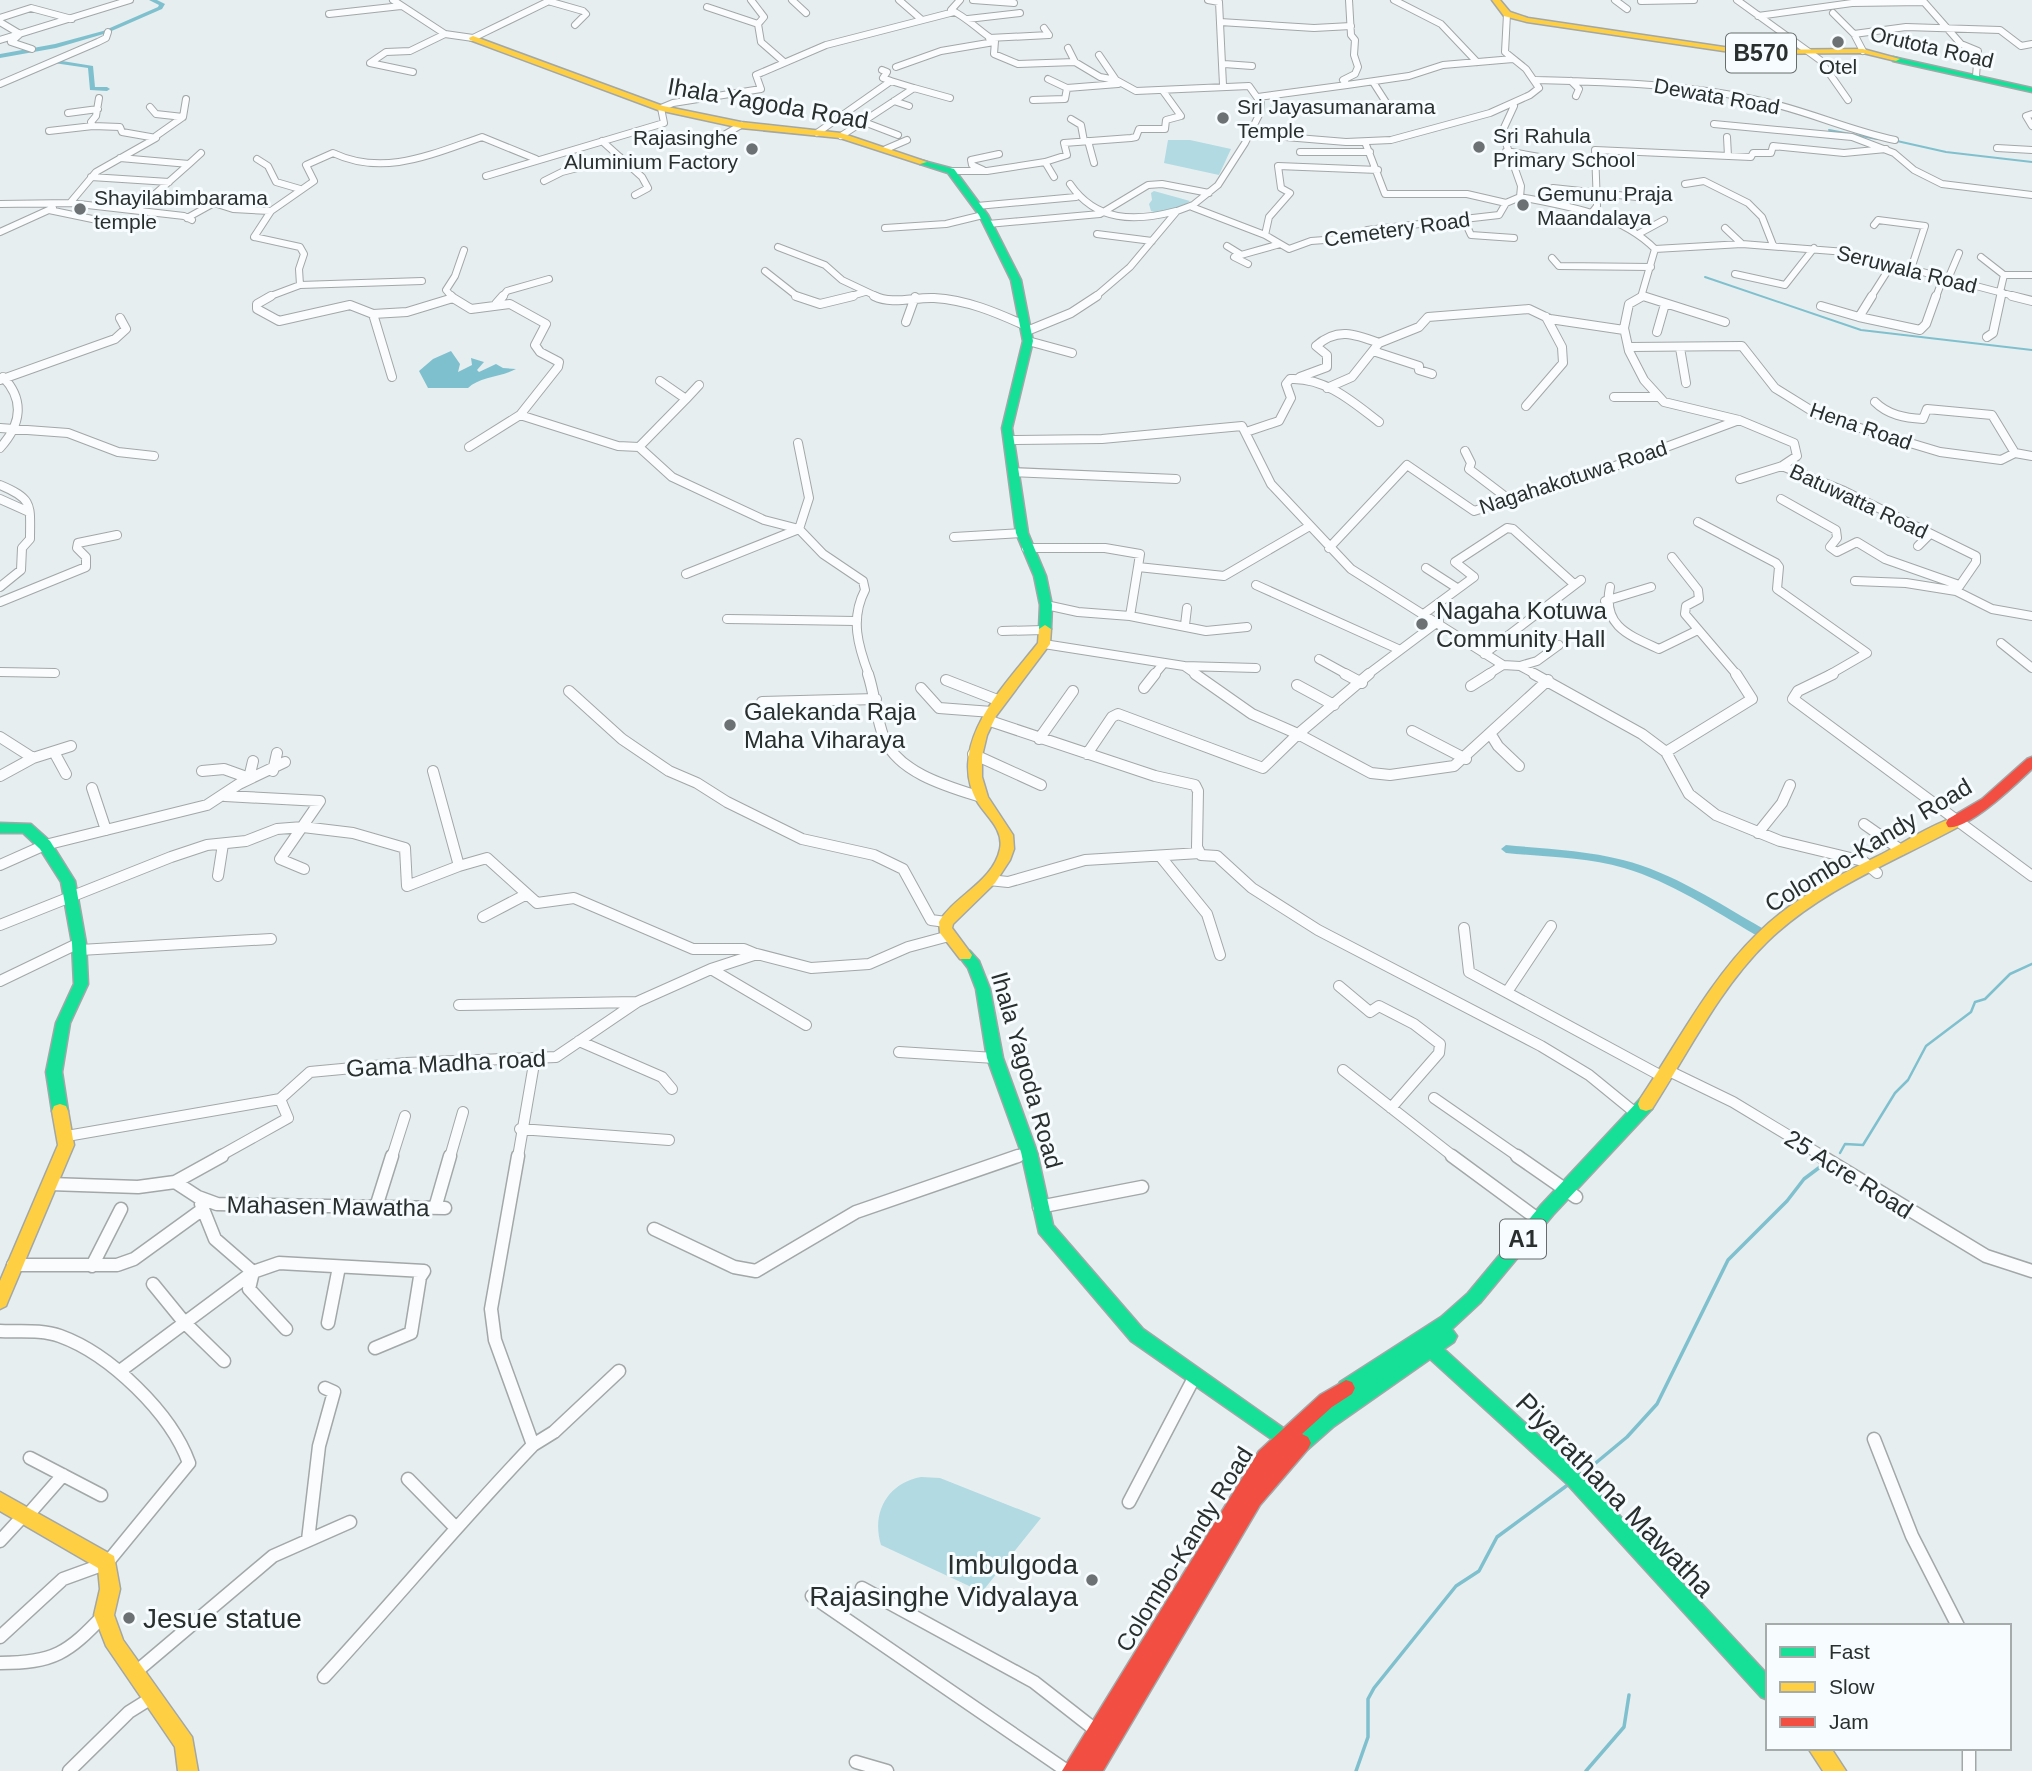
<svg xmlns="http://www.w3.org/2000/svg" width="2032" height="1771" viewBox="0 0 2032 1771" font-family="Helvetica,sans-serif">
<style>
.green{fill:#b1dae2}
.water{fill:#7fc0ce}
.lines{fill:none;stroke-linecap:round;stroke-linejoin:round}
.stream-far2{stroke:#7fc0ce;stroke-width:2}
.stream-far1{stroke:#7fc0ce;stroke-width:2.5}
.stream{stroke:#7fc0ce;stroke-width:3.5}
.canal{fill:#7fc0ce;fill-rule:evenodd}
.street-far3-casing{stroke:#a2a7a8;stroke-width:8}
.street-far2-casing{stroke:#a2a7a8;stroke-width:10}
.street-far1-casing{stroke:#a2a7a8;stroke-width:12}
.street-casing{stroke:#a2a7a8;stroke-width:15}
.fast-casing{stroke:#a2a7a8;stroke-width:3}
.slow-casing{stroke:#a2a7a8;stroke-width:3}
.jam-casing{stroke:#a2a7a8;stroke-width:3}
.street-far3{stroke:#fbfcfd;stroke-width:6}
.street-far2{stroke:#fbfcfd;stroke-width:8}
.street-far1{stroke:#fbfcfd;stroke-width:10}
.street{stroke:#fbfcfd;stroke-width:12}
.fast{fill:#16e098;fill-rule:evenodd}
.slow{fill:#ffcf43;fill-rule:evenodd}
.jam{fill:#f24e42;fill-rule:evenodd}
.poi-dot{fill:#6c7173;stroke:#f7fdfe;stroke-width:2.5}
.labels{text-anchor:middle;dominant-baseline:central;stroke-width:6;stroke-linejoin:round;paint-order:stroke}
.far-street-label{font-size:21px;fill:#292e2f;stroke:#f7fdfe}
.far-poi-label{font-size:21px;fill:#292e2f;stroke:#f7fdfe;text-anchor:start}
.shield{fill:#f7fdfe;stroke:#676c6d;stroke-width:2}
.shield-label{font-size:23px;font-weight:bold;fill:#292e2f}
.street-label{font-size:24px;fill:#292e2f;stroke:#f7fdfe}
.poi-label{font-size:24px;fill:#292e2f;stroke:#f7fdfe;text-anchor:start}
.near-street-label{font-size:28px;fill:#292e2f;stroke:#f7fdfe}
.near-poi-label{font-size:28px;fill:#292e2f;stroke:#f7fdfe;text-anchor:end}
</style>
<rect width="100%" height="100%" fill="#e7eef0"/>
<path class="green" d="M1168,140H1190L1231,149L1219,175L1164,163Z
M1154,191L1190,201L1169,217L1151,211L1149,204L1152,200L1151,193Z
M921,1477L940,1478L1041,1518L982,1592L881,1545C871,1512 888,1483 921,1477Z"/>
<path class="water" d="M451,351L460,364L458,372L472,365L471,358L484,362L477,370L479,372L496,364L503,368L516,369C501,377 479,377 468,388H428L419,371L433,359Z"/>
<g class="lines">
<path class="stream-far2" d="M1829,130L1877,139
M1897,141L1946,152L2032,162
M1705,277L1861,330L2032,350"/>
<path class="stream-far1" d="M1840,1153L1845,1144L1863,1145L1895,1093L1908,1080L1926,1046L1971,1012L1975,1002L1985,999L2010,974L2032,964"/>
<path class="stream" d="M1580,1476L1627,1437L1657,1404L1728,1260L1787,1201L1804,1179L1824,1164
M1356,1771L1368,1737V1699L1374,1688L1456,1586L1479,1571L1497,1537L1569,1484
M1586,1771L1624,1727L1629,1695"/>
<path class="canal" d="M149,0H157L165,4L162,9L107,33L56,48L0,58V54L55,44L103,31L158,7L159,5Z
M56,60L93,66L95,87H107L110,89L107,91L90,90L88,68L54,63L53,62Z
M1506,845C1545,849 1585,850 1623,860C1673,873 1717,902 1762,928L1763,931L1762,934H1754C1713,910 1671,882 1624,868C1586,857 1545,857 1506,853L1501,849Z"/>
<defs>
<path id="street-far3" d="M393,0L445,34L473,38L551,0
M751,0L764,17L758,24
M792,0L806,13
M899,0L922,20
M960,0L951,10C968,18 979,31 995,41L994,54L1018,64L1075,62L1100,77L1116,80L1136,91L1249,86L1261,103L1260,113L1245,143L1218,185L1193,205L1177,211L1130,267L1095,297
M973,0L1014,3
M1208,0L1219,2L1223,85
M1394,0L1441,24L1477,62
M1615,0L1627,9
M1737,0L1820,60L1848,100
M548,1L583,11L586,14L575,25
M1641,1L1694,0
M707,7L758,24L761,42L784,62
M1833,13L1854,34L1863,51
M329,14L401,6
M1758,16L1852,3L1924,2L1961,44L1978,51L1976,76
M0,18L31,8L72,19
M968,19L1020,13
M0,22L20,34L11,42L32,49
M1220,22L1314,28L1351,26
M1854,34L1906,27L2000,30L2021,46L2032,44
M989,38L1049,35L1044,28
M0,40L130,0
M1068,48L1075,62
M1099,55L1116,80
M1224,64L1252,66
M896,67L941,51L994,42
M882,70L887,72L883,78L891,81
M413,72L370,63L386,52L410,51L445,34
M1048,79L1067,88L1118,84
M1535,80C1612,82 1690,84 1766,102C1810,112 1851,131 1895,140
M1571,81L1579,89L1576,96
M1373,82L1389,107
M0,84L98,42L106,38L108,32
M1347,85L1409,76L1443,65L1513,59
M914,88L950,98
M1258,97L1347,85L1343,80L1355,74L1358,67L1354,55L1355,40L1351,35L1349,0
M1033,100L1065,99L1067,88
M894,101L909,106
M1514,106L1502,132L1521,186L1520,197
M150,107L156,114L183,117
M68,113L98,109
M2032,114L2026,116L2032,126
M1071,119L1081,125L1084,141
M864,122L898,135
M1714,124L1852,137L1894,153L1914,170L1942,184L2032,195
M49,131L93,126
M817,133L891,81L914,88L841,136
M1249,134L1346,142L1391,140L1490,113L1530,95L1539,88L1526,69L1505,52L1507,14
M156,136L183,117L186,99
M1727,137L1728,156
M602,141L642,177L648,188L635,195
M1088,141L1094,163
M1365,142L1385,194H1467L1506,203
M707,145L741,125
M1997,148L2032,150
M886,149L907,140
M1506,151L1545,158L1559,168
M1300,152H1370
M120,158L189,164L137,210
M257,159L268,166L276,182L300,189
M189,164L201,153
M983,170L972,165L971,160L999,154
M951,171H987L1045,162
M486,176L664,123L661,108L673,103L761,89L756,75L826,45L954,12
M91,177L169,182
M1054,177L1045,162L1067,155L1064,143L1131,138L1136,137L1139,129H1165L1166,120L1181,116L1163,91
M544,181L562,172L620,157
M1070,184C1096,222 1135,222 1176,211
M1685,184L1704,181L1748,203L1762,217L1773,245
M1553,188L1655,199
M1520,197C1567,206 1620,214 1655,249
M70,203L96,172L156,138L122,132L120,127L93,126L91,122L96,116L99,98
M0,204L70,203L184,216L192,220
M977,206L1076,197
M1192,207L1265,235L1289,249L1311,241L1365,237L1367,230L1499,215L1506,203L1520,197
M49,210L126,226
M1590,215L1597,206L1595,150L1751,157L1753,153H1771L1773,146L1844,153L1886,149
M187,218L214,203L233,209L270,211
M1464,220L1471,235L1514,238
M988,224L1100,214L1148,185L1162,184L1209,193
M1874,225L1878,220L1925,226L1911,269
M885,228L946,224L983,215
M1725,228L1742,244
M0,232L53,208
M1640,233L1664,220
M1097,234L1152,241
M1265,235L1269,217L1290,193L1281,188L1278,166L1378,170
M1227,246L1240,254
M778,247L825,265L842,280L878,297
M1655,249L1742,244L1846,252L2018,297
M1981,257L2004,275
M1552,258L1559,266L1651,267
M1248,264L1234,257L1280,244
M765,271L798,297
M1735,274L1785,285L1814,248
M1948,279L1959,253
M300,285L422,281
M2000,292L2004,275H2032
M1643,296L1647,297
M268,297L300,285L299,269L304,254L300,247L254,237L271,211L314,181L306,165L333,153C384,177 432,154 482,137L536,159
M452,297L446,290L455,276L464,250
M502,297L507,291L549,279
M848,297L865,292
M1641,297L1655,249
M1871,297L1892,264
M1936,297L1943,278
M2001,297L2002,292"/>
<path id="street-far2" d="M271,296L257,304V309L279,321L350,305L373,314L407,312L453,298L471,309L510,304L546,324L535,345L540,352L559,362L558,367L520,415L469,447
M451,296L453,298
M796,296L820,304L853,296
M874,296C892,305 914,297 934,298C967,300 995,312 1024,325
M1643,296L1629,304L1624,328L1629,351L1644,380L1664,402L1739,420L1794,443L1797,456L1782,466L1844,491L1976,556V562L1956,591L1992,609L2032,616
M1643,296L1725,322
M2012,296L2032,301
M496,304L503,296
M1821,306L1859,317L1872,296
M373,314L392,377
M1859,317L1920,330L1926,324L1936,296
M906,322L915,297
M1027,331L1071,313L1097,296
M1657,332L1665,304
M1987,337L1993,333L2001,296
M1028,341L1072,353
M1379,343L1419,327L1428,317L1529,309L1550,319L1624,330
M1630,347L1742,346L1775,388L1820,416L1940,452L2001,460L2015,453L2032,456
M1680,348L1686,383
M1373,351L1419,366V370L1432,374
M1300,377L1327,367V355L1316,346C1337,327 1355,334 1379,343L1352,377L1327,388
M0,380L115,339L126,329L120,318
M1614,397H1657
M686,399L699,385
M1875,402C1888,415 1905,418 1923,419L1927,409L1992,415L2015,453
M1526,406L1563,363L1562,347L1546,317
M520,415L618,446L639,447L672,477L764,520L799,529L823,554L863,581L865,590C850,619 858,646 869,675
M0,428L68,433L118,452L154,456
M1246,432L1279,421L1291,398L1286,384L1290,379C1325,377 1353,402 1379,422
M1009,440L1102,439L1242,426L1271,484L1351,569L1503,665L1520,666L1537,675
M639,447L686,399L660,381
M0,448C21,425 25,400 3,377
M1465,451L1471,463L1469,469L1511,501
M1013,472L1176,479
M1740,479L1782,466
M0,485C34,499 30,505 30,539L22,548L21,570L0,587
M0,499L29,512
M1781,499L1836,530L1837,538L1830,547L1837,552L1857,542L1885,559L1959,585
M1698,522L1776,563L1779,567L1777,589L1867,653L1829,675
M954,537L1022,533
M1918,546L1930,534
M1026,548H1105L1140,554L1138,567L1224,576L1308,527
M1329,548L1407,465L1474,511L1615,466L1739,420
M1672,557L1698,590L1699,599L1686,606L1685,614L1737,675
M1426,568L1457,588
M686,574L799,529L809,498L798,443
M1855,581L1906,583L1956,591
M1256,585L1398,649
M1610,587C1602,626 1628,635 1659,649L1698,630
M1605,601L1651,587
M0,602L86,567V557L77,548L78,543L117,535
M1046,605L1078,612L1130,616L1138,567
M1425,613L1474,577L1455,562L1507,528L1513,529L1574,584
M1130,616L1206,631L1247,627
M727,619L855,621
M1185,625L1187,608
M1002,631L1044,630
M2001,643L2032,668
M1044,644L1184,666L1197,675
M1484,654L1581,580
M1319,659L1348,675
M1184,666L1256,668
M1520,666L1537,661L1559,645
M0,672L55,673
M1154,675L1164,663
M1367,675L1439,621
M1487,675L1503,665"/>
<path id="street-far1" d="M868,674C875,695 876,718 884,738C898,773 949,787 981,797
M1345,674L1362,683
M1369,674L1298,734L1371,773L1390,775L1454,766L1548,680
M1534,674L1642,734L1666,752L1689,794L1716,815L1780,841L1863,861L1877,873
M1833,674L1798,691L1793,699L2032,876
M946,680L1000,701
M1297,685L1334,705
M1471,686L1490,674
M921,688L939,708L992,712
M1144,688L1155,674
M569,691L622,739L669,771L697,783L727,802L802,839L874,855L903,869L931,920L946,922
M762,702L876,699
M987,720L1155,776L1195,785L1198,791L1197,847L1201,855L1217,856L1252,888L1318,930L1541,1046L1589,1075L1638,1115
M1412,731L1466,759
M1490,733L1498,746L1519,766
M0,737L33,758L0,776
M1039,739L1073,691
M54,752L66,774
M1666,752L1752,699L1736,674
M973,754L1041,785
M1087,754L1112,717L1118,714L1263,768L1298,734L1252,714L1195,674
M33,758L71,746
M202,771L224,769L249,778L253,761
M273,771L277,753
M433,771L459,866L487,858L537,903L574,898L693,949H744L756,954
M92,788L106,830
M225,796L320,801L280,859L304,869
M1864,824L1901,850
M1758,833L1782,803L1790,785
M1160,856L1207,914L1220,955
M0,865L45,845L207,805L239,784L285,762
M218,876L223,844
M989,880L1008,882L1085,860L1200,853
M483,917L527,894
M0,925L171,857L207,845L246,841L277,829L303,827L353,833L405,848L407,886L459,866
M1464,928L1469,972L1665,1078
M80,950L271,939
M711,969L806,1025
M0,981L79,943
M1339,986L1370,1012L1379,1006L1414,1024L1440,1044L1439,1053L1391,1108
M1507,992L1551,926
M459,1005L637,1002
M579,1041L662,1077L672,1089
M899,1052L995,1058
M1343,1070L1454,1157
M1669,1071L1733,1102L1824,1157
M1434,1098L1519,1157
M520,1129L669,1140
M67,1136L280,1099
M218,1157L288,1118L280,1099L310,1072L406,1063L556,1057L637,1002L711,969L757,954L811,968L869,964L908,947L949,936
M392,1157L405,1116
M450,1157L463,1112
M518,1157L535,1058
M1013,1157L1029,1152"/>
<path id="street" d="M1452,1156L1539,1220
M1517,1156L1576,1197
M1821,1156L1986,1256L2032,1271
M175,1182L222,1156
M50,1184L138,1187L175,1182L198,1197L217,1204L445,1208
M201,1204L215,1239L253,1272L249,1289L286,1329
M376,1207L392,1156
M1039,1207L1142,1187
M435,1208L450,1156
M654,1229L734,1267L756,1271L856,1212L1018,1156
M13,1265H117L134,1259L203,1209
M92,1266L121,1209
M153,1284L184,1322L224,1361
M328,1323L339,1267
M0,1331C19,1332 41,1329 60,1336C110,1354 171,1413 189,1463L107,1563L63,1579L0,1637
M120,1371L253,1272L279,1263L424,1271L420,1277L411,1333L375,1348
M1874,1439L1912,1536L1958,1626
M533,1445L554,1432L619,1371
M30,1458L101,1495
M408,1479L455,1527
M1129,1502L1195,1376
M27,1516L63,1475
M308,1540L319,1446L334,1392L325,1388
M0,1541L24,1515
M862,1588L1034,1682L1098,1732
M812,1596L1067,1771
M0,1663C54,1663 68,1653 104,1615
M137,1671L273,1556L350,1522
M324,1677C395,1600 461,1520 533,1445L495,1340L491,1309L518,1156
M1969,1748V1771
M856,1762L887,1771
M69,1771L129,1712L153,1697"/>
<path id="fast" d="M1893,57L2032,88V92L1893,61Z
M920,160L954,169L988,215L1021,280L1033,341L1012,428L1028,533L1046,576L1052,605L1051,629L1045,633L1039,629L1040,605L1034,576L1016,533L1002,428L1023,341L1011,280L979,215L948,173L920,164Z
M0,823L31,824L50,841L75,881L86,943L88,984L70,1023L62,1072L68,1111L66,1116L60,1118L54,1116L52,1111L46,1072L56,1023L74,984L72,943L61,882L40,849L23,833H0Z
M965,949L970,951L979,961L990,989L1003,1058L1037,1152L1053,1225L1143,1329L1296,1437L1321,1415L1349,1395L1340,1394L1337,1388L1340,1382L1441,1317L1468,1293L1541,1205L1640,1099L1646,1097L1652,1099L1654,1104L1652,1109L1553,1215L1480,1303L1452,1329L1457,1336L1454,1342L1444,1349L1579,1472L1768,1675V1700L1761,1697L1567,1484L1430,1359L1333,1427L1308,1449L1290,1452L1131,1341L1039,1233L1021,1152L987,1058L976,989L968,968L958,955L960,951Z"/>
<path id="slow" d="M1492,0H1500L1510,12L1528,18L1744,50L1863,49L1900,59L1896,61L1863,53L1744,54L1527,22L1504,16Z
M473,36L663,106L741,122L841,133L927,162L920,164L840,138L741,128L658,110L470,40L469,38Z
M1045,625L1051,629L1050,644L996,716L987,735L982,756V777L988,797L1013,835L1014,849L1010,860L995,883L953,924L952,928L972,955L970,959H960L940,933L939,922C955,895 993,882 1000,849C1004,830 987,817 978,803C944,745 1005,685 1038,643L1039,629Z
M1953,818L1960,823L1958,827C1893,862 1820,890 1767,942C1719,989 1688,1053 1652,1109L1646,1111L1640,1109L1638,1104L1640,1099C1677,1044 1709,981 1757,934C1792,899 1837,876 1882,854C1905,842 1929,826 1953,818Z
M60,1104L66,1106L68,1111L74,1145L8,1301L6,1306L0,1309V1281L58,1145L52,1111L54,1106Z
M0,1492L114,1556L120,1589L114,1615L123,1640L192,1737L198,1771H178L175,1747L106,1646L94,1615L100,1589L98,1568L0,1511Z
M1808,1748H1831L1846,1771H1823Z"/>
<path id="jam" d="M2032,757V769C2017,783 1968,831 1948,827L1946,823L1948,819L1982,799L2027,759Z
M1346,1380L1352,1382L1355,1388L1352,1394L1332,1407L1302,1434L1308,1437L1311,1443L1308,1449L1260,1505L1103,1771H1062L1259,1451L1320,1395Z"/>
</defs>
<use href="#street-far3" class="street-far3-casing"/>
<use href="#street-far2" class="street-far2-casing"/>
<use href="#street-far1" class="street-far1-casing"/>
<use href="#street" class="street-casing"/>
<use href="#fast" class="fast-casing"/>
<use href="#slow" class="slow-casing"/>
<use href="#jam" class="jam-casing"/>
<use href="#street-far3" class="street-far3"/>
<use href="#street-far2" class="street-far2"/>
<use href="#street-far1" class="street-far1"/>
<use href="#street" class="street"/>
<use href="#fast" class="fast"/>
<use href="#slow" class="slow"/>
<use href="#jam" class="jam"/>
</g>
<g class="poi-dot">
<circle cx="1838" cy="42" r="7"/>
<circle cx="1223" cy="118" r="7"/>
<circle cx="1479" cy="147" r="7"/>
<circle cx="752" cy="149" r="7"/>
<circle cx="1523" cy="205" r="7"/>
<circle cx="80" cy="209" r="7"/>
<circle cx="1422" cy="624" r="7"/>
<circle cx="730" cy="725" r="7"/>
<circle cx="1092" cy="1580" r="7"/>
<circle cx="129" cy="1618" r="7"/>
</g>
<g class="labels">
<g class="far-street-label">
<text transform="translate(1932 47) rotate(13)">Orutota Road</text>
<text transform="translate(1717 96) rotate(10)">Dewata Road</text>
<text transform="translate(1397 229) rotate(-8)">Cemetery Road</text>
<text transform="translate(1907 269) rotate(14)">Seruwala Road</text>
<text transform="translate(1861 426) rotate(19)">Hena Road</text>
<text transform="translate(1573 477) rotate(-18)">Nagahakotuwa Road</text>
<text transform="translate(1859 501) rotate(25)">Batuwatta Road</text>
</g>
<g class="far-poi-label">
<text x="1838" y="66" text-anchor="middle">Otel</text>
<text x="1237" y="106">Sri Jayasumanarama<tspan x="1237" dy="24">Temple</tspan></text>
<text x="1493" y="135">Sri Rahula<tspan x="1493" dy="24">Primary School</tspan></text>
<text x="738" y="137" text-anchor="end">Rajasinghe<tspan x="738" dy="24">Aluminium Factory</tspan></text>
<text x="1537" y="193">Gemunu Praja<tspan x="1537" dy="24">Maandalaya</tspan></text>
<text x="94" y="197">Shayilabimbarama<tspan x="94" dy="24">temple</tspan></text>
</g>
<g class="shield">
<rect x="1726" y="33.5" width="70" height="39" rx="5"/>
<rect x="1500" y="1219.5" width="46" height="39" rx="5"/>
</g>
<g class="shield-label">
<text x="1761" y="53">B570</text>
<text x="1523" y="1239">A1</text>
</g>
<g class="street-label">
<text transform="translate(768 103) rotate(10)">Ihala Yagoda Road</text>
<text transform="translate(1868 845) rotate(-31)">Colombo-Kandy Road</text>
<text transform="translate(446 1063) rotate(-3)">Gama Madha road</text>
<text transform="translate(1027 1070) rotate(74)">Ihala Yagoda Road</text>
<text transform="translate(1849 1174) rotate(32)">25 Acre Road</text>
<text transform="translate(328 1206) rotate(1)">Mahasen Mawatha</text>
<text transform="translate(1184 1549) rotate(-58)">Colombo-Kandy Road</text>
</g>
<g class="poi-label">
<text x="1436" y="610">Nagaha Kotuwa<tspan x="1436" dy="28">Community Hall</tspan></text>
<text x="744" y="711">Galekanda Raja<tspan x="744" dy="28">Maha Viharaya</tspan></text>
</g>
<g class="near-street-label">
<text transform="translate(1615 1495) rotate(46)">Piyarathana Mawatha</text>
</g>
<g class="near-poi-label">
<text x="1078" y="1564">Imbulgoda<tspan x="1078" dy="32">Rajasinghe Vidyalaya</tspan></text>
<text x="143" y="1618" text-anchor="start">Jesue statue</text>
</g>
</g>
<rect x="1766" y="1624" width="245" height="126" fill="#f7fdfe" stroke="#a5aaab" stroke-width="2"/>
<rect x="1780" y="1647" width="35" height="10" fill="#16e098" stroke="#a5aaab" stroke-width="2"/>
<text x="1829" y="1659" font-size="21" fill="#292e2f">Fast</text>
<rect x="1780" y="1682" width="35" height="10" fill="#ffcf43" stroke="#a5aaab" stroke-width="2"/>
<text x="1829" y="1694" font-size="21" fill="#292e2f">Slow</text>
<rect x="1780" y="1717" width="35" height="10" fill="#f24e42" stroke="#a5aaab" stroke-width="2"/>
<text x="1829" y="1729" font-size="21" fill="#292e2f">Jam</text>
</svg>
